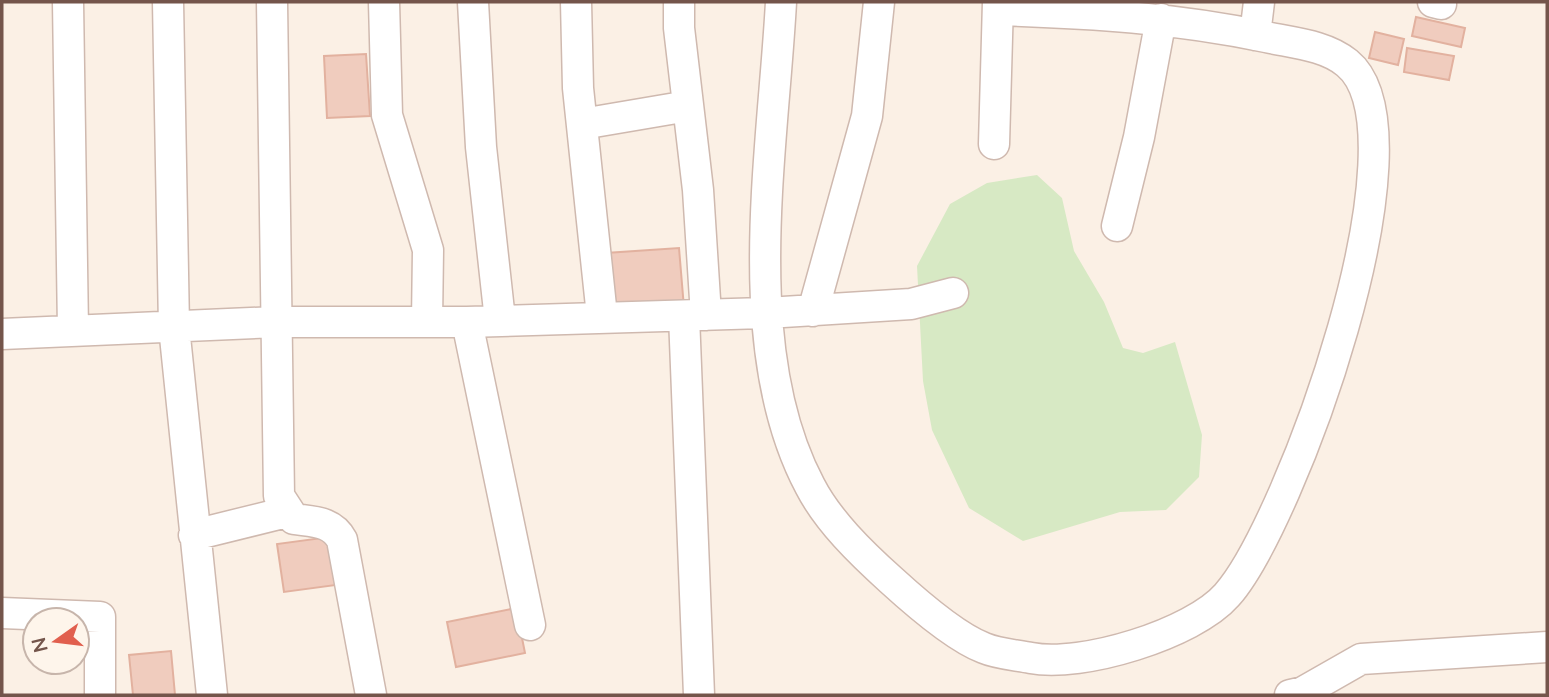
<svg xmlns="http://www.w3.org/2000/svg" width="1549" height="697" viewBox="0 0 1549 697" font-family="Lato,sans-serif">
<style>
.green{fill:#d7e9c4}
.building{fill:#f0ccbe;stroke:#e2b19f;stroke-width:2}
.lines{fill:none;stroke-linecap:round;stroke-linejoin:round}
.minor-casing{stroke:#cfb9af;stroke-width:33}
.minor{stroke:#fff;stroke-width:30}
</style>
<rect width="100%" height="100%" fill="#fbf0e5"/>
<path class="green" d="M1037,175L1062,198L1074,251L1104,302L1123,348L1143,353L1175,342L1202,435L1199,477L1166,510L1120,512L1023,541L969,508L932,430L923,381L917,266L950,204L987,183Z"/>
<path class="building" d="M1416,17L1465,28L1461,47L1412,36Z
M1375,32L1404,39L1398,65L1369,58Z
M1407,48L1454,56L1449,80L1404,72Z
M366,54L370,116L327,118L324,56Z
M679,248L684,308L610,314L606,253Z
M329,537L336,585L284,592L277,544Z
M516,608L525,653L456,667L447,622Z
M171,651L175,695H133L129,655Z"/>
<g class="lines">
<defs>
<path id="minor" d="M68,2L73,330
M168,2L174,327L212,695
M272,2L279,496L294,519C314,522 332,521 342,540L371,695
M384,2L387,115L428,250L427,322
M473,2L481,147L500,320
M576,2L578,88L602,316
M679,2V28L698,190L706,315
M781,2C773,151 737,349 810,486C828,521 861,553 891,580C914,601 955,637 984,648C998,654 1016,655 1031,658C1081,668 1193,634 1227,595C1290,524 1433,133 1347,63C1325,45 1293,43 1266,37C1176,18 1090,13 998,10
M1433,2L1441,4
M1255,35L1259,2
M582,124L688,106
M994,144L998,2
M1117,226L1139,137L1161,19
M813,311L867,116L879,2
M684,316L699,695
M467,322L530,625
M2,334L276,322H467L767,313L911,304L953,293
M194,535L287,512
M2,613L100,617V695
M1290,695L1303,692L1361,659L1547,647"/>
</defs>
<use href="#minor" class="minor-casing"/>
<use href="#minor" class="minor"/>
</g>
<rect width="1549" height="697" fill="none" stroke="#74554b" stroke-width="7"/>
<g transform="translate(56 641) rotate(256)"><circle r="33" fill="#fef5eb" stroke="#c7b5ab" stroke-width="2"/>
<path d="M0-5L12 26L0 18L-12 26Z" fill="#e15f4e"/>
<text y="-10" font-size="19" font-weight="bold" text-anchor="middle" fill="#74554b">N</text>
</g>
</svg>
